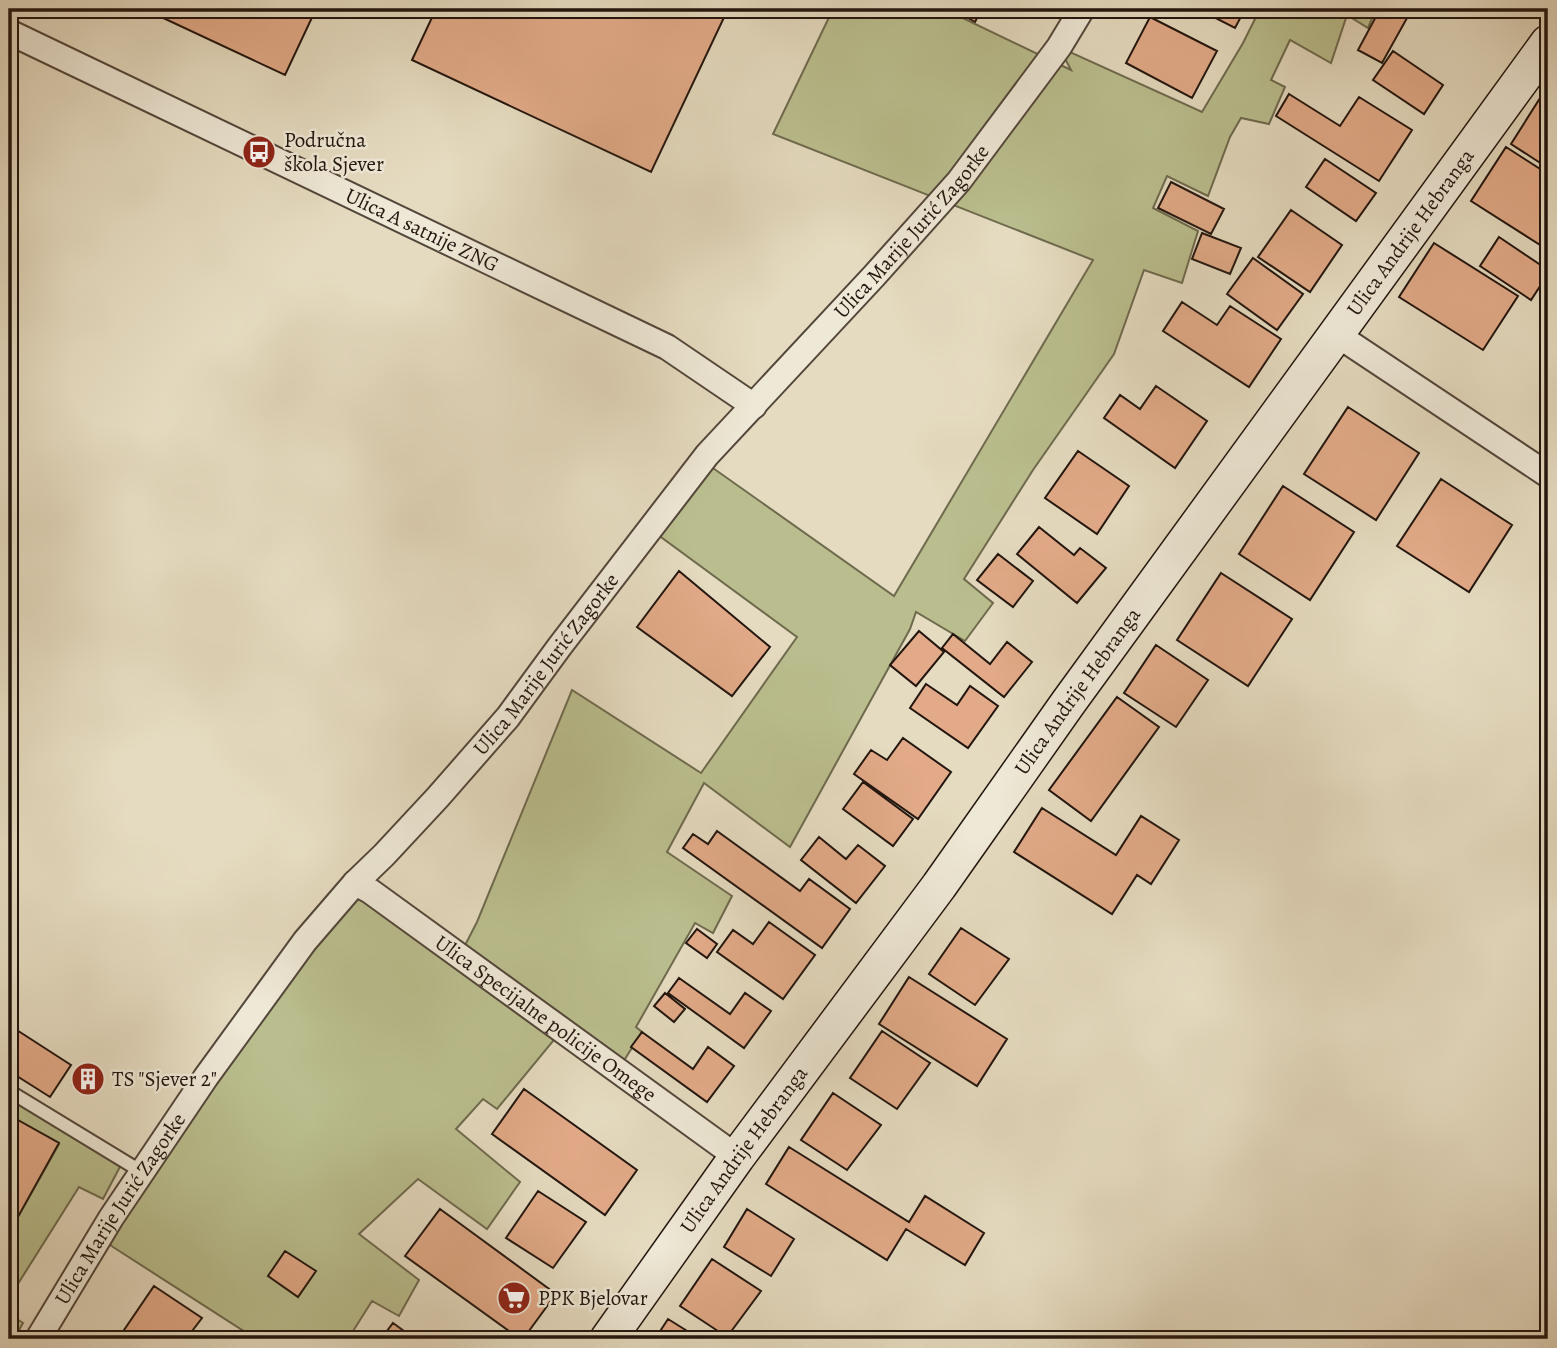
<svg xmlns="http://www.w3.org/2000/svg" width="1557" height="1348" viewBox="0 0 1557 1348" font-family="Alegreya,serif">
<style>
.green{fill:#babe8e;stroke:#6e6a4e;stroke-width:2}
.building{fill:#e2aa88;stroke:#22150e;stroke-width:2}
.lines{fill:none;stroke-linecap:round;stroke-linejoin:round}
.lane-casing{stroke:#53463a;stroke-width:16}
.street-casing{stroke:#53463a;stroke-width:28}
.secondary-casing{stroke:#22150e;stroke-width:38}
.lane{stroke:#eee8d6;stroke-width:12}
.street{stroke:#eee8d6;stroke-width:24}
.secondary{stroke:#eee8d6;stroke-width:35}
.labels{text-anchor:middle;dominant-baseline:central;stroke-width:5;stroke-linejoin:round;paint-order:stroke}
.poi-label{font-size:21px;fill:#22150e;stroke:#eee8d6;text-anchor:start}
.street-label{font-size:21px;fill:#22150e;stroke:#eee8d6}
</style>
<rect width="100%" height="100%" fill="#e5dbc0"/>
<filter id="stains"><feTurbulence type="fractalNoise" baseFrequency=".00286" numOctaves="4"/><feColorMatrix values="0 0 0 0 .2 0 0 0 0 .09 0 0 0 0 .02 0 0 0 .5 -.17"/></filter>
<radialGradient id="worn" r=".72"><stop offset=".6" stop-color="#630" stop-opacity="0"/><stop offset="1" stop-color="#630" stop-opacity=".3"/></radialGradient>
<path class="green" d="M833,9H944L1071,70L1059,47L1202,112L1243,43L1260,9H1376L1368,28L1347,15L1331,63L1290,40L1271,80L1285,87L1269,124L1241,118L1230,137L1208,196L1167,176L1153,208L1198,231L1182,283L1144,270L1114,354L1033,470L964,579L993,603L965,641L916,612L910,629L790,847L704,783L667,852L732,896L713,933L695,923L636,1027L642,1032L618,1070L562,1030L497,1109L483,1099L456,1129L520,1182L487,1229L418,1179L359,1234L419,1280L399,1316L372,1301L348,1339H256L113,1247L100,1237L355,883L460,955L477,922L572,690L701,773L797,637L650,529L703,461L894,596L1093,260L773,134Z
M9,1091L123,1161L103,1199L79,1187L9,1298V1233L59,1144L9,1115Z
M9,1314L23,1323L14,1339H9Z"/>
<path class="building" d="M144,9H316L285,75Z
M436,9H728L651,172L412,60Z
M952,9H982L975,22Z
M1198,9H1245L1235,28Z
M1380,9H1412L1382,63L1358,50Z
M1150,17L1217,51L1192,98L1126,63Z
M1393,51L1443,85L1424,114L1373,80Z
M1289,94L1340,126L1359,97L1412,130L1379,181L1276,116Z
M1542,95L1548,99V168L1511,144Z
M1506,147L1548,174V250L1471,201Z
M1325,159L1376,193L1356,221L1306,187Z
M1171,182L1224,209L1211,234L1158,208Z
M1291,210L1342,245L1310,292L1258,257Z
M1202,233L1241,248L1230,274L1192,259Z
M1499,237L1548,270V274L1531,300L1480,266Z
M1434,243L1518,296L1483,350L1399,297Z
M1253,258L1303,294L1277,330L1227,294Z
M1182,302L1217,325L1230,306L1281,339L1249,387L1163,331Z
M1156,386L1207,421L1175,468L1104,418L1120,395L1140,409Z
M1348,407L1419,453L1376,520L1304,474Z
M1078,451L1129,486L1097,534L1045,498Z
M1441,479L1512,525L1469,592L1397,546Z
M1283,486L1354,532L1310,600L1239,554Z
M1039,527L1074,555L1080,548L1106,568L1077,603L1017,554Z
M998,554L1033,581L1013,607L977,580Z
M679,571L770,647L732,696L637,627Z
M1221,573L1292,619L1248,686L1177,640Z
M919,631L944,652L916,686L890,665Z
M953,634L990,664L1007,642L1032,662L1004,697L942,648Z
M1156,645L1208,680L1176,727L1124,693Z
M926,684L957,705L970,686L998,706L968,748L910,708Z
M1117,697L1159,727L1091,821L1049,790Z
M903,738L951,772L918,819L854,774L871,750L887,760Z
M863,782L913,819L893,846L843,809Z
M1042,808L1116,855L1141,816L1179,840L1151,884L1137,875L1112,914L1014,852Z
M717,831L800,891L809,879L850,909L822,948L683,848L693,834L708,844Z
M819,837L846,859L858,845L885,866L856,903L801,860Z
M769,922L815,955L783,999L717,952L733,930L753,944Z
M961,928L1009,959L975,1005L929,974Z
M697,929L717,944L707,958L686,943Z
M909,977L1007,1039L977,1086L879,1024Z
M679,978L730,1014L745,993L771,1011L744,1048L668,993Z
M665,993L685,1009L674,1022L654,1006Z
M9,1025L71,1065L50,1097L9,1071Z
M882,1031L930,1063L897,1109L850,1078Z
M642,1032L693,1069L708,1047L734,1066L707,1102L631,1047Z
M85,1064L102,1074L89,1094L73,1085Z
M524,1089L637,1170L605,1215L492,1134Z
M833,1093L881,1125L847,1170L801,1140Z
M9,1115L59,1143L9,1233Z
M789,1147L909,1222L925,1196L984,1233L965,1265L906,1229L887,1260L766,1184Z
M538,1191L586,1222L553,1268L506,1238Z
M440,1209L556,1294L523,1339H520L405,1256Z
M747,1209L794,1239L771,1276L724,1247Z
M285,1251L316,1271L298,1297L268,1276Z
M712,1259L761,1291L727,1337L680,1306Z
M154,1286L202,1318L186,1339H132L122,1333Z
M668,1319L700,1339H655Z
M393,1323L415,1339H381Z
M226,1332L237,1339H221Z"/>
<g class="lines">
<defs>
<path id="lane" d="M9,1091L142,1172"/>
<g id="street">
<path id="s1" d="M9,32L667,347L754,406"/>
<path d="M1336,334L1548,475"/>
<path id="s2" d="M355,883L370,891L737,1157"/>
<path id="s3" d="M38,1339L111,1218L206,1077L305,941L355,883L384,855L438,797L508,717L560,646L707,455L874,276L959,181L1059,47L1082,9"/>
</g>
<g id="secondary">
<path id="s4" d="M608,1339L737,1157L939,886L1068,703L1548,43"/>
</g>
</defs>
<use href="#lane" class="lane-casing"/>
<use href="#street" class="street-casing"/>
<use href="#secondary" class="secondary-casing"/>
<use href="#lane" class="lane"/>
<use href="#street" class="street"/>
<use href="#secondary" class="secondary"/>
</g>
<defs>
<symbol id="bus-disc" viewBox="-11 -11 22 22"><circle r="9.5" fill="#8f2418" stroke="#eee8d6"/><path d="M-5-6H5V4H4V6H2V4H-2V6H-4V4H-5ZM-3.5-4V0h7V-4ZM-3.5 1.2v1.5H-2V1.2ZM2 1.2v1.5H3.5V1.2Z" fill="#fff"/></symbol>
<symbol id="building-disc" viewBox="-11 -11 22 22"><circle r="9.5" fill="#8f2418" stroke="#eee8d6"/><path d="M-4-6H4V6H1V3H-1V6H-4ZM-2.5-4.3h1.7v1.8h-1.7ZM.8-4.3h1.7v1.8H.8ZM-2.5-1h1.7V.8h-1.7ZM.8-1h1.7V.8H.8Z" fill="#fff"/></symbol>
<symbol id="supermarket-disc" viewBox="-11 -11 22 22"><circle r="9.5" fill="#8f2418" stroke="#eee8d6"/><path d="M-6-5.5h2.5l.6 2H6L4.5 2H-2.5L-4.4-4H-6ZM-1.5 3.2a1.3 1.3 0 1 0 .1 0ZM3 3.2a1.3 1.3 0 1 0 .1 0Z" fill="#fff"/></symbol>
</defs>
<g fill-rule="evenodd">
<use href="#bus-disc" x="240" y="133" width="38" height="38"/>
<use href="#building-disc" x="69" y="1060" width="38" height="38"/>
<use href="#supermarket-disc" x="495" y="1279" width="38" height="38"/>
</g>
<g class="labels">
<g class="poi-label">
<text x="284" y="140">Područna<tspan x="284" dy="24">škola Sjever</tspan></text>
<text x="112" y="1079">TS "Sjever 2"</text>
<text x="538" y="1298">PPK Bjelovar</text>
</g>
<g class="street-label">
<text stroke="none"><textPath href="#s1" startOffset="458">Ulica A satnije ZNG</textPath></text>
<text stroke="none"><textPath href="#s3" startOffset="1414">Ulica Marije Jurić Zagorke</textPath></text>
<text stroke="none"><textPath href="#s4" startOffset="1367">Ulica Andrije Hebranga</textPath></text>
<text stroke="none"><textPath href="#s3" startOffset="847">Ulica Marije Jurić Zagorke</textPath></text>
<text stroke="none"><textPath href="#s4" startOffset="800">Ulica Andrije Hebranga</textPath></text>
<text stroke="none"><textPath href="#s2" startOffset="234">Ulica Specijalne policije Omege</textPath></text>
<text stroke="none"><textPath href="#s4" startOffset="233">Ulica Andrije Hebranga</textPath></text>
<text stroke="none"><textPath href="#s3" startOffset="154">Ulica Marije Jurić Zagorke</textPath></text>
</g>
</g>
<rect width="1557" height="1348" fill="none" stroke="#e5dbc0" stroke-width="35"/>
<rect x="10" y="10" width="1536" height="1327" fill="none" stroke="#22150e" stroke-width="3.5"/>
<rect x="18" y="18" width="1522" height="1313" fill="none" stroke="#22150e" stroke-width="2"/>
<rect width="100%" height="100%" filter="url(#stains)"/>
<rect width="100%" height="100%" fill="url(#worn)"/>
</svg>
